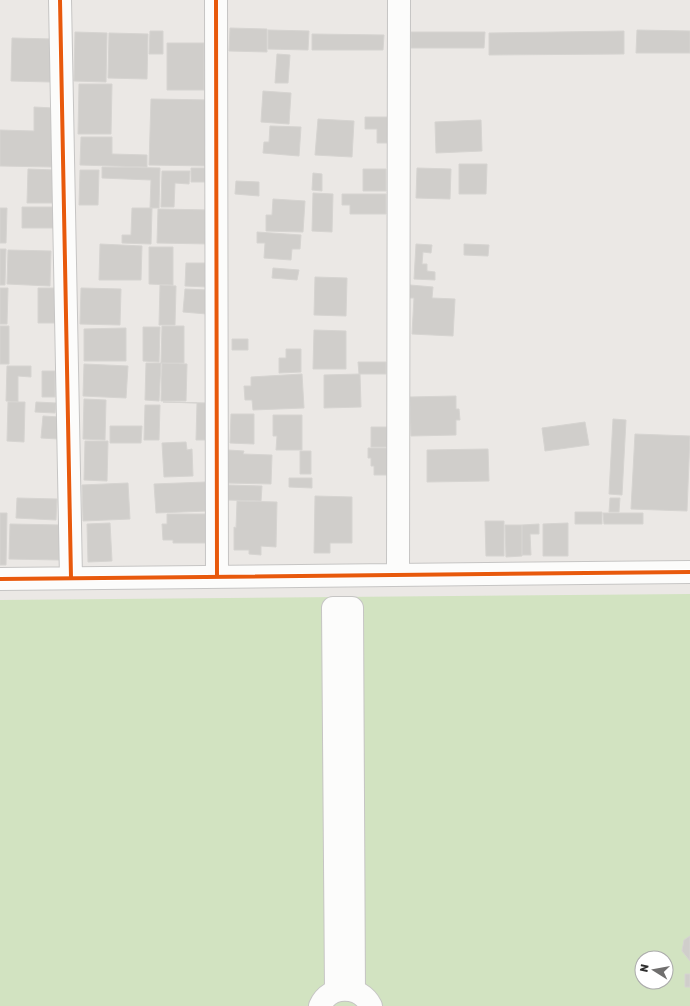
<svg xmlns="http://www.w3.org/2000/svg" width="690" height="1006" viewBox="0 0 690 1006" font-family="Rubik,sans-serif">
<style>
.green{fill:#d2e3c1;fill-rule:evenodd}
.building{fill:#d0cecb;stroke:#d6d4d1}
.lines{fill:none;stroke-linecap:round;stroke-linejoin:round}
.minor-casing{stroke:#c6c5c4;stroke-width:24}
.minor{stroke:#fcfcfb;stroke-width:22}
.cycleway-casing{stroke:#fff;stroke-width:6}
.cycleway{stroke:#e8590c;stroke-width:4}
</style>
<rect width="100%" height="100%" fill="#ebe8e5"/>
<path class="green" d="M690,594V1006H0V600ZM642,958H666V982H642Z"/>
<path class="building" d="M230,28L267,29V52L229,51Z
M268,30L309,31L308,50L268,49Z
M637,30L690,31V53H636Z
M150,31H163V54H149Z
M624,31V54L489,55V33Z
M75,32L107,33L106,82L74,81Z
M411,32H485L484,48H411Z
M109,33L148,34L147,79L108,78Z
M312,34L384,35L383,50H312Z
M12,38L52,39L51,82L11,81Z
M167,43H204V90H167Z
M277,54L290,55L288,83H275Z
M79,84H112L111,134H78Z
M263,91L291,93L289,124L261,122Z
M151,99L212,100L210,166L149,165Z
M34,107L53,108L52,167L0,166V130L34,131Z
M365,117H389L388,143H377V129H365Z
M318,119L354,121L352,157L315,155Z
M481,120L482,151L436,153L435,122Z
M270,126L301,127L299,156L263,153L264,142H269Z
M81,137H112V154L147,155V167L80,165Z
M459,164H487L486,194H459Z
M102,167L160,168L159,208H150L151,180L102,178Z
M191,168H209L210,182H191Z
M417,168L451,169L450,199L416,198Z
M28,169L55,170V203H27Z
M363,169H386V191H363Z
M80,170H99L98,205H79Z
M162,171H190L189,184L175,183L174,207H161Z
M313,173L322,174V191L312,190Z
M236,181L259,182V196L235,194Z
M313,193L333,194L332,232L312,231Z
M342,194H386V214H350V205H342Z
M273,199L305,201L303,232L266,231V215H272Z
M22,207H55V228H22Z
M0,208H7L6,243H0Z
M132,208H152L151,244L122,243V235H131Z
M158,209L211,210L210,244L157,243Z
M257,232L301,235L300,249H292L291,260L264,258L265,243H257Z
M100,244L142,246L141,280H99Z
M416,244L432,245L431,253L423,252L422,264H427V271L435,272V280L414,279Z
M464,244L489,245L488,256L464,255Z
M149,247H173V285L149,284Z
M0,249H6L5,285H0Z
M8,250L51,251L50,286L7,284Z
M186,263H209L208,287L185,286Z
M273,268L299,270L297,280L272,278Z
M315,277L347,278L346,316L314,315Z
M160,285L176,286L175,325H159Z
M410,285L433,287L432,298L455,299L453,336L412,334L414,298H409Z
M0,288H8L7,324H0Z
M38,288H58V323H38Z
M81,288L121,289L120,325L80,324Z
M185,289L208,290L207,314L183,312Z
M0,326H9V364H0Z
M162,326H184V363H161Z
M143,327H160L159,362L143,361Z
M126,328V361H84V329Z
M314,330L346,331V369H313Z
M232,339H248V350H232Z
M286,349H301V372L279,373V358H286Z
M358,362H386V374H359Z
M146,363H161L159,401L145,400Z
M162,363L187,364L186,401H161Z
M84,364L128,366L126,398L83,396Z
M7,366H31V377L18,376V402L6,401Z
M42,371H55V397H42Z
M302,374L304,408L253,410L252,400H245L244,386H251V377Z
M360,374L361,407L324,408V375Z
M456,396V409H459L460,420H456V435L411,436L410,397Z
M84,399L106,400L105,440L83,439Z
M8,402H25L24,442L7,441Z
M36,402L56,403L55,413L35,412Z
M163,402L207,403L206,440H196L197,403Z
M145,405H160L159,440H144Z
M231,414H254V444L230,443Z
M273,415H302V450H276L277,436H273Z
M43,416L59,417L58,439L41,438Z
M613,419L626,420L622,495L609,494Z
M585,422L589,445L545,451L542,428Z
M110,426H142L141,443H110Z
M371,427H387L388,447H371Z
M635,434L690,436L687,511L631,509Z
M85,441H108L107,481L84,480Z
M186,442L187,450L192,449L193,476L164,477L162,443Z
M368,448H388V475H374V466H371V458H368Z
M488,449L489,481L427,482V450Z
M228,450L244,451L243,454L272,455L271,484L227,483Z
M300,451H311V474H300Z
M289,478H312V488L289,487Z
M206,482L207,511L156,513L154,484Z
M128,483L130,519L83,521L82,485Z
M227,485L262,486L261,501L227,500Z
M315,496L352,497V543H330V553H314Z
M17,498L57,499L56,520L16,518Z
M610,498H620L619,512H609Z
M237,501L277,502L276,547L261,546V555L249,554V550H234V527L236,528Z
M575,512H602V524H575Z
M0,513H7L6,565H0Z
M603,513H643V524H604Z
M167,514H206V543H173V540H163L162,524H167Z
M485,521H504V556H486Z
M110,523L112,561L88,562L87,524Z
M568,523V556H543V524Z
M10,524L60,525L59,560L9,559Z
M539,524V534H530L531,555H522V525Z
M505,525H522V556L506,557Z
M690,936V961L682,951L684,940Z
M685,974H690V987H685Z"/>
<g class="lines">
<defs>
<path id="minor" d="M60,0L71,578
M216,0L217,577
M398,574L399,0
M0,579L690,572
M336,991L333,608H352L354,991
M320,1006C330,984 360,985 371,1006"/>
</defs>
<use href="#minor" class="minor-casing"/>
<use href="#minor" class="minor"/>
<defs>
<path id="cycleway" d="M60,0L71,578
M216,0L217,577
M0,579L690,572"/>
</defs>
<use href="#cycleway" class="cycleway-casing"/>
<use href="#cycleway" class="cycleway"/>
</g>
<g transform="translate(654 970) rotate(281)"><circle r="19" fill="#ffffff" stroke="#ababab"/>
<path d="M0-3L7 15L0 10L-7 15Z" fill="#706f6e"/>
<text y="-6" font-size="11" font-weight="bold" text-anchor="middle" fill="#2e2e2e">N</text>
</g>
</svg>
